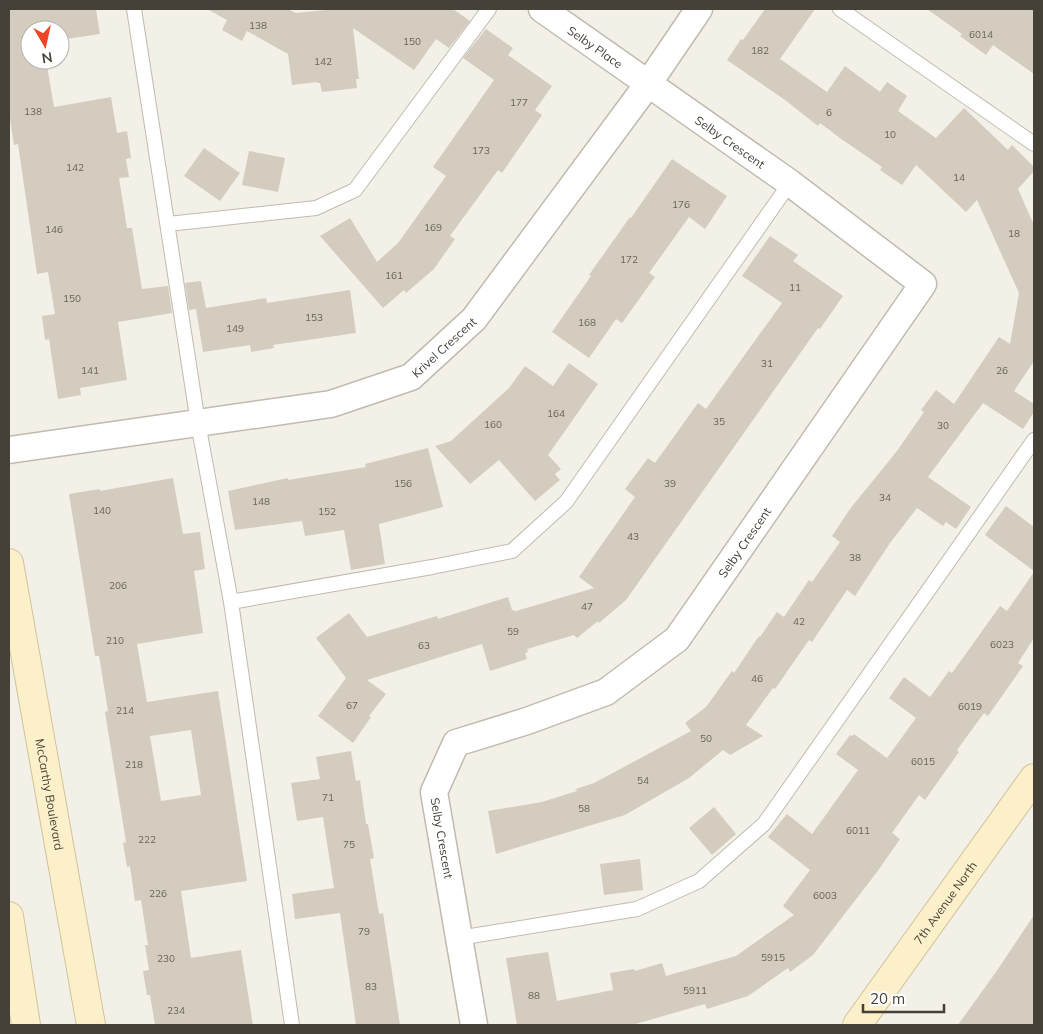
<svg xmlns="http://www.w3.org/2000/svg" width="1043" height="1034" viewBox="0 0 1043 1034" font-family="Mulish,sans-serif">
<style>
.building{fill:#d4ccbe;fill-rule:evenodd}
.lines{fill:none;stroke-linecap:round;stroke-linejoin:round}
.lane-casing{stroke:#c1bbae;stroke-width:16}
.street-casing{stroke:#c1bbae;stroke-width:29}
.secondary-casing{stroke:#d0c39a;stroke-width:30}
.lane{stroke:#fff;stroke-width:14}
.street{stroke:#fff;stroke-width:26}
.secondary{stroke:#fcf0ca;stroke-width:28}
.labels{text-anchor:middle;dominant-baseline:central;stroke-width:4;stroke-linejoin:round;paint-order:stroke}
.number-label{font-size:10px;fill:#6a6459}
.street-label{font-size:12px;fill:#464137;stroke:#fff}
</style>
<rect width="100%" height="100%" fill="#f3f0e8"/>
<path class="building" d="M9,9H96L100,34L60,40V30H30V60H46L54,107L111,97L117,133L127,131L131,158L126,159L129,177L119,178L127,228H132L142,289L168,286L172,313L118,322L127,380L80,388L81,395L58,399L49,339L45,340L42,316L55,314L48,272L37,274L18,144L14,145L9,112Z
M207,9H287L296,13L326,10L325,9H453L470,21L449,48L436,39L414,70L353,28L359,79H356L357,88L322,92L320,83H317V82L292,85L288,54L247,31L242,41L222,30L227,20Z
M765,9H815L780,59L827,92L845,66L880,92L887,82L907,96L898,111L936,138L964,108L1008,150L1012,145L1034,167V171L1018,189L1034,225V361L1014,391L1034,404V412L1023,429L983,403L928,477L971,507L956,529L946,522L943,526L917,508L890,543L855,596L847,590L812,642L809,640L775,689L773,688L746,725L763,736L730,755L723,750L689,778L625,815L496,854L488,811L542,802L577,791L576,789L594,783L691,731L685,723L706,707L732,671L734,673L759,636L760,637L777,612L784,617L809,580L812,582L840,542L832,536L850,509L897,451L924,412L921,410L936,390L954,404L999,337L1010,344L1019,293L977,200L966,212L916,165L902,185L880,170L882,167L840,138L820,123L818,126L785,100L727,60L741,39L743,40Z
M927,9H1034V74L993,45L986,55L960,36L962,34Z
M486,29L513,48L508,55L552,86L535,110L542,115L502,173L498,170L450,236L455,239L434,269L406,293L404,290L383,308L320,236L350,218L377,262L398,243L446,176L433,167L494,80L463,58Z
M204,148L240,173L220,201L184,176Z
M249,151L285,158L278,192L242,185Z
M672,159L727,196L705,229L689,217L649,273L655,277L622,323L616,319L589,358L552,332L591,276L589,275L630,217L631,218Z
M770,236L798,255L793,261L843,296L820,329L818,328L626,600L599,623L598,621L577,638L574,635L527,649L528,652L525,653L527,659L490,671L482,644L367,680L386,694L369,716L371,717L353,743L318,716L346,678L316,638L349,613L367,637L437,616L438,619L508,597L512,610L516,611L594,588L579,577L635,497L625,489L648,458L655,463L698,403L706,409L782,303L742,276Z
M201,281L206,308L266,298L267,303L350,290L356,333L273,345L274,348L251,352L250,345L203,352L196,309L189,310L185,283Z
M569,363L598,384L548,455L561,469L555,474L560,480L535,501L499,460L470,484L435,446L451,441L509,388L525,366L553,386Z
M428,448L443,507L379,524L385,564L351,570L344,530L305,536L302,521L235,530L228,491L288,478V480L366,467L365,464Z
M173,478L183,534L200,532L205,569L194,571L203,633L137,644L147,702L218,691L247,881L181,891L191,958L241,950L253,1025H155L150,995H147L143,971L149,970L145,945H148L141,900L135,901L130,866L127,867L123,843L126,842L105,712L108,711L99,656H95L69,494L100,489V491ZM191,730L201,795L161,801L150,736Z
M1006,506L1034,527V571L985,535Z
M1034,572V638L1018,663L1023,666L988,716L984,713L957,750L959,752L925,800L919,795L892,833L900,839L877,872L813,955L790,972L788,968L748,996L707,1009L705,1004L632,1025H517L506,958L548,952L557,1001L613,990L610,973L634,969L635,971L662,963L666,976L736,956L794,915L783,906L810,870L768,837L787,814L812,834L858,770L836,754L850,735L852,736L854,734L887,758L916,718L889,698L904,677L930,697L949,671L952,673L1000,606L1007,611Z
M351,751L356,781L360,780L366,824H368L374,858L370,859L379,914L383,913L400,1025H356L340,913L295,919L292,894L334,888L323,817L297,821L291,783L320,779L316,757Z
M714,807L736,834L712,855L689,828Z
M640,859L643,890L604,895L600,864Z
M1034,915V1025H958L998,969Z"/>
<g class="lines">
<defs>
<path id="lane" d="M134,9L198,423L231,602L292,1025
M840,9L1034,144
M168,224L316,208L355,190L489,9
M231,602L432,567L512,551L566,502L790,183
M459,938L637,909L699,881L764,824L1034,440"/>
<g id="street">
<path id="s1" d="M9,450L331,404L411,377L474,319L648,84L699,9"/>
<path id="s2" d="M474,1025L434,792L456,743L527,721L606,692L677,639L923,284L790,183L542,9"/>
</g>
<g id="secondary">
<path id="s3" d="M9,563L91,1025"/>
<path d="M9,916L26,1025"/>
<path id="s4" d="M857,1025L1034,778"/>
</g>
</defs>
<use href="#lane" class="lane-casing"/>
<use href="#street" class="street-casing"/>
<use href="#secondary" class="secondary-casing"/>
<use href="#lane" class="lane"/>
<use href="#street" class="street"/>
<use href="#secondary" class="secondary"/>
</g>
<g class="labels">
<g class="number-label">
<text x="258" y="25">138</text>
<text x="981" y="34">6014</text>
<text x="412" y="41">150</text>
<text x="760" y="50">182</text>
<text x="323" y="61">142</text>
<text x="519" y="102">177</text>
<text x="33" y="111">138</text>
<text x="829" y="112">6</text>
<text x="890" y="134">10</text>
<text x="481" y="150">173</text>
<text x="75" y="167">142</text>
<text x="959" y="177">14</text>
<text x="681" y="204">176</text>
<text x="433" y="227">169</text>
<text x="54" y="229">146</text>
<text x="1014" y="233">18</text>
<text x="629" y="259">172</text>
<text x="394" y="275">161</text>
<text x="795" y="287">11</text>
<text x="72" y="298">150</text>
<text x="314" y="317">153</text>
<text x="587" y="322">168</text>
<text x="235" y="328">149</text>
<text x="767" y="363">31</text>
<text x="90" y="370">141</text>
<text x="1002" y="370">26</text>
<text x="556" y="413">164</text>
<text x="719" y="421">35</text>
<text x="493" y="424">160</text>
<text x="943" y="425">30</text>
<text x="403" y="483">156</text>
<text x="670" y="483">39</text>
<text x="885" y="497">34</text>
<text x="261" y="501">148</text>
<text x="102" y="510">140</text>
<text x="327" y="511">152</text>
<text x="633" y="536">43</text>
<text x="855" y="557">38</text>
<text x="118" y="585">206</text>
<text x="587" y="606">47</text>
<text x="799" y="621">42</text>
<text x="513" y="631">59</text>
<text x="115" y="640">210</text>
<text x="1002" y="644">6023</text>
<text x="424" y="645">63</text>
<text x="757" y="678">46</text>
<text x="352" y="705">67</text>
<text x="970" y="706">6019</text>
<text x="125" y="710">214</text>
<text x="706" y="738">50</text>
<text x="923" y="761">6015</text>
<text x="134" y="764">218</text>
<text x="643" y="780">54</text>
<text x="328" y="797">71</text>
<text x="584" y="808">58</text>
<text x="858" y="830">6011</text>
<text x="147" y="839">222</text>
<text x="349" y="844">75</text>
<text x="158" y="893">226</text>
<text x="825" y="895">6003</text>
<text x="364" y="931">79</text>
<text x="773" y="957">5915</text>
<text x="166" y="958">230</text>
<text x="371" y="986">83</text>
<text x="695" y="990">5911</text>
<text x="534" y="995">88</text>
<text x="176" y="1010">234</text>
</g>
<g class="street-label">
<text transform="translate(595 47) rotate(35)">Selby Place</text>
<text transform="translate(730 142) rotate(35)">Selby Crescent</text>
<text stroke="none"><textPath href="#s1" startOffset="454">Krivel Crescent</textPath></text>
<text stroke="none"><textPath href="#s2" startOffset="655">Selby Crescent</textPath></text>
<text stroke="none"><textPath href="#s3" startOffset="235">McCarthy Boulevard</textPath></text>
<text transform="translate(442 838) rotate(80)">Selby Crescent</text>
<text stroke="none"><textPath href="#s4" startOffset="151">7th Avenue North</textPath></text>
</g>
</g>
<rect width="1043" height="1034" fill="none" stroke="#464137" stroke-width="20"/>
<g transform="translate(45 45) rotate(171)"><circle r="24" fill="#ffffff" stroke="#b5b3af"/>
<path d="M0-4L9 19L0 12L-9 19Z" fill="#ee4524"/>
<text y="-8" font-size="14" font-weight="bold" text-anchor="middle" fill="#464137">N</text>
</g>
<path d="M863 1004v8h81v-8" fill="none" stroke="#464137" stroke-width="2.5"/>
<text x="870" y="1004" font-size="15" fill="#464137" stroke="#ffffff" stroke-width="4" paint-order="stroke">20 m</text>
</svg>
